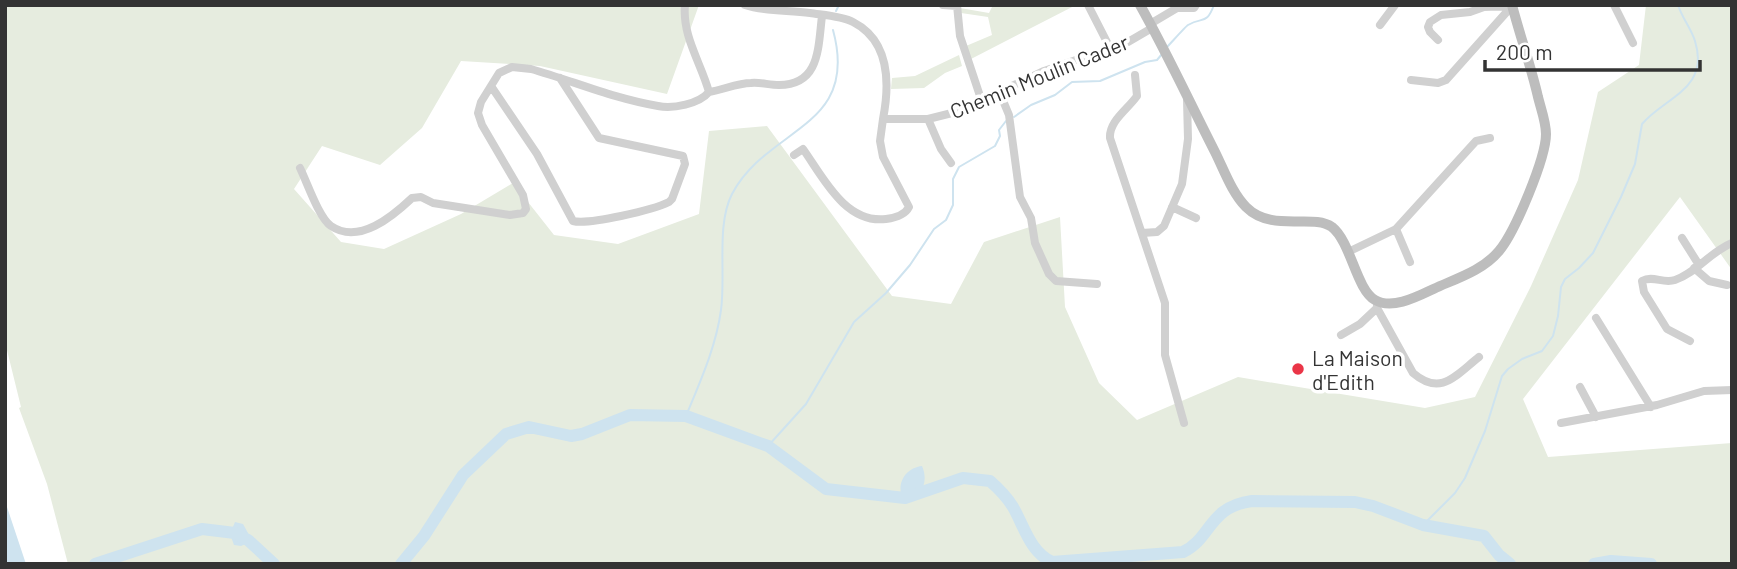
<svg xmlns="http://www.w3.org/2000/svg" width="1737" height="569" viewBox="0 0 1737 569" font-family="Barlow,sans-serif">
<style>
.green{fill:#e6ecdf}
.water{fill:#cee3ef}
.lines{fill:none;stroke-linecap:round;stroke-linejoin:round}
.stream{stroke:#cee3ef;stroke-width:2}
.river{stroke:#cee3ef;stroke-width:12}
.street{stroke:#d0d0d0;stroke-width:8}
.secondary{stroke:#bdbdbd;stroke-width:10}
.poi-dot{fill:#ea3547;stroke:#fff;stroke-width:2.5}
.labels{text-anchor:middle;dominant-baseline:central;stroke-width:7;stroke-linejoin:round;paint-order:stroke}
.street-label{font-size:21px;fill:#333;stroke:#fff}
.poi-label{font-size:21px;fill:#333;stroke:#fff;text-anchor:start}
</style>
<rect width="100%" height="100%" fill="#fff"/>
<path class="green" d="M5,5H699L667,94L540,66L461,61L422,128L380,165L322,146L294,189L341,242L384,249L461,214L513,183L554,235L618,244L699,214L709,131L767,126L892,296L951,304L984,242L1060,217L1065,307L1099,383L1137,420L1238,377L1425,408L1475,397L1531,286L1578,180L1598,92L1639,65L1646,5H1732V270L1680,197L1523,399L1548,457L1732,443V564H68L47,484L19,408L21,407L5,342Z
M993,5H1076L971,59L966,46L992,35L988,17L961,13L960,8L989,13Z
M959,55L962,66L945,73L924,88L891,89L892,78L915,76Z"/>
<path class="water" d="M922,466C929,482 922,497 904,502C895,486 904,468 922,466Z
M5,501L26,564H5Z
M235,522L243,524L248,533V543L241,546L234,545L230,534Z"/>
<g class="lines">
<path class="stream" d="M836,11L839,5
M1167,47C1171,43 1185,27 1188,25C1203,16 1206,26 1214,5
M1014,117L1031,105L1055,95L1072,82L1100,81L1145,62L1157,60L1162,54
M686,416C700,382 716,347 721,310C726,275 716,225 732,194C768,126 860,129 833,30
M768,446L806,404L854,322L886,293L910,265L934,229L946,220L953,205V179L959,167L995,146L1000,136L999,130L1006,121
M1423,525L1455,493L1465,478L1485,431L1502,376L1508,369L1522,359L1542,351L1553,336L1558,316L1561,287L1565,279L1579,268L1593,253L1621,197L1635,164L1642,124C1665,97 1710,89 1695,41C1691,28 1682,18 1678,5"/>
<path class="river" d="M95,564L202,529L235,533L248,540L274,564
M401,564L424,536L463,475L506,434L529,427L571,436L582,434L630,415L686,416L768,446L826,489L905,498L963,478L990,481C998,488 1007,497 1013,507C1024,526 1030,552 1052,562L1183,552C1212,538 1208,507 1252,501L1355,502L1373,506L1423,525L1484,536L1499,555L1510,564
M1594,564L1611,561L1651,564"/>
<path class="street" d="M685,5C682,36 701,63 709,92
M745,5C766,12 788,10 810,13C823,15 842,16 853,22C890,41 890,83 883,119H928L956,112L1044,71L1128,42L1152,28
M943,5L957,6
M957,5L960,36L981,99
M1088,5L1110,48
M1614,5L1633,43
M1150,24L1177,8H1194L1196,5
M1380,25L1395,5
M1438,40L1430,32L1428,27L1430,22L1441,15L1470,12L1484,7L1512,6
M1135,75L1137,96C1127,110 1109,121 1110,138L1165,303V355L1184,423
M1411,80L1438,83L1446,80L1512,6
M491,86L537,154L573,221C589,225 653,210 669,202L672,199L685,164L683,156L599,138L560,78
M999,91L1009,115L1020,197L1031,218L1035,243L1049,274L1056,281L1097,284
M709,92C723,90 737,83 751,83C760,82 769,85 779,85C820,85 818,48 822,16
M928,119L941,149L951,163
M794,155L803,149C823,177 845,224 886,219C894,218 905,215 909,207L883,157L880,141L883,119
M300,168C307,182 319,218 331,226C359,245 393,216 412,198L421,197L433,203L510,215L523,213L526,209L523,195L482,125L478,113L481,102L499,73L512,67L531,69C573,81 615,99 658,106C673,109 699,104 709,92
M1172,207L1196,218
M1396,229L1410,262
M1142,233L1157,232L1164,226L1182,184L1188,139L1187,100
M1682,238L1699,265
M1348,252L1396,229L1476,141L1490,138
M1694,268L1709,281L1727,285
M1377,301V308L1413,373C1441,397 1456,375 1479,357
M1596,318L1651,407
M1341,335L1360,324L1377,308
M1690,341L1667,329L1644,292L1642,281C1653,275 1663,284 1675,280C1696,273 1710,252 1732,243
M1580,387L1596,417
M1561,423L1657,405L1704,391L1732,390"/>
<path class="secondary" d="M1140,5C1167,53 1190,103 1215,152C1224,170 1232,193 1246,207C1272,233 1313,213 1332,227C1351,242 1356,289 1375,300C1394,311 1422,294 1440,286C1461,277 1484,269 1499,251C1515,232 1546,158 1546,134C1546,122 1541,109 1538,97C1531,66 1520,36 1512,5"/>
</g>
<circle class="poi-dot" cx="1298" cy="369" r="7"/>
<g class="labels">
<g class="street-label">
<text transform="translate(1039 76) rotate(-22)">Chemin Moulin Cader</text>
</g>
<g class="poi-label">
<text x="1312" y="357">La Maison<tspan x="1312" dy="24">d'Edith</tspan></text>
</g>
</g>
<rect width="1737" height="569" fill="none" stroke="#333333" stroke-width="14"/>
<path d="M1485 60v10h215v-10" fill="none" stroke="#333333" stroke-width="3.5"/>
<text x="1496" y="60" font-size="21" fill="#333333" stroke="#ffffff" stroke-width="5" paint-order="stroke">200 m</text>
</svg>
